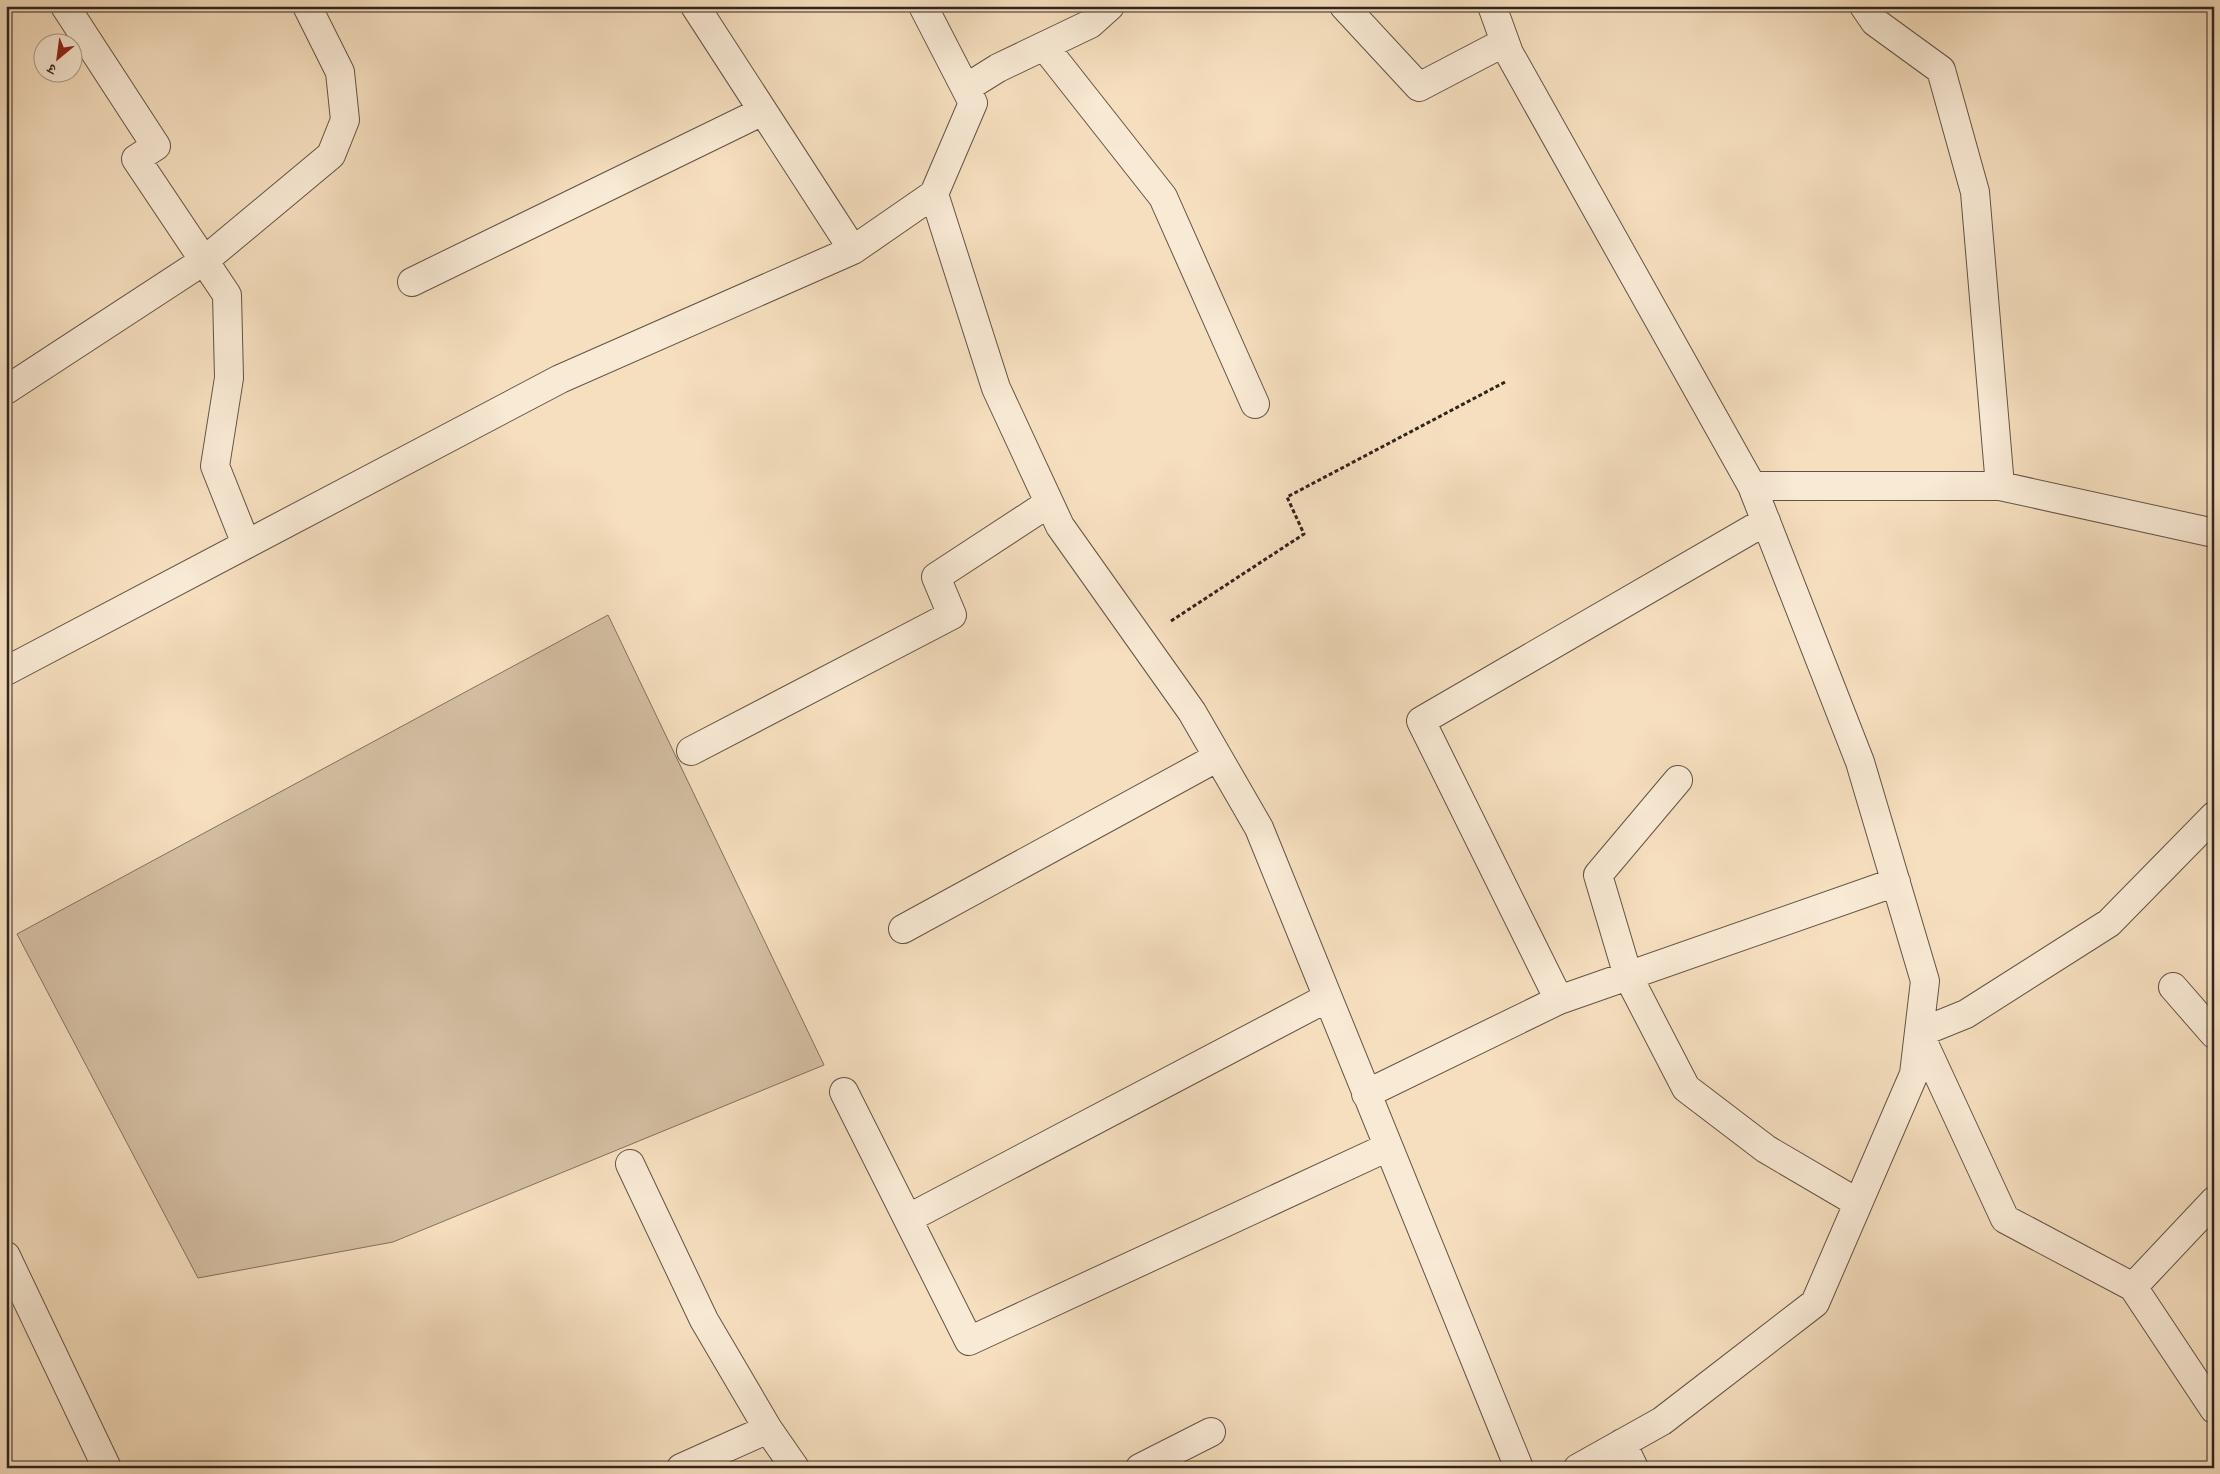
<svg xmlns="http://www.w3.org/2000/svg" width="2220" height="1474" viewBox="0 0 2220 1474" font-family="'IM FELL French Canon','Noto Serif Devanagari',serif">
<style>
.green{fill:#d4bfa3;stroke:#827260}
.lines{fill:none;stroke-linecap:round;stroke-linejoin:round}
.minor-casing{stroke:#625346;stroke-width:30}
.path{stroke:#30241d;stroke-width:3;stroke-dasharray:4 2.5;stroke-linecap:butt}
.minor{stroke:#f9ead5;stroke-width:28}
</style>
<rect width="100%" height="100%" fill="#f6dfbf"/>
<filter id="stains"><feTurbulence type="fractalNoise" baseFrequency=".004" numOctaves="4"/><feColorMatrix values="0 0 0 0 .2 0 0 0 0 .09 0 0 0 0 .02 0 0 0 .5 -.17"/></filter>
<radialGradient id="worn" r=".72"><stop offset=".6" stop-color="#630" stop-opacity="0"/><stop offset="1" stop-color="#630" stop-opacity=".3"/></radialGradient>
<path class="green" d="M608,615L824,1065L393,1242L198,1278L17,934Z"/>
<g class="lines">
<defs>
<path id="minor" d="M65,6L156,146L136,159L227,295L229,378L215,466L246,544
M695,6L853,250
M1344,6L1419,87L1505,42
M1492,6L1509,53L1752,486L1860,762L1925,981L1914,1074L1815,1303L1662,1421L1578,1468
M1864,6L1875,22L1941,70L1975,192L2000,486
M1044,46L1163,197L1255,404
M966,88L998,68L1090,24L1110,6
M934,194L996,388L1060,526L1192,712L1259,828L1519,1468
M412,282L763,111
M6,390L205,260L331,155L345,120L340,72L307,6
M1752,486H2000L2214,533
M6,671L560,379L853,250L934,194L973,103L923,6
M691,751L952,615L936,577L1049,503
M1678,780L1598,875L1628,976L1686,1088L1766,1149L1858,1203
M2214,816L2109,923L1966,1014L1919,1033L2005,1219L2133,1287L2214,1409
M903,929L1218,757
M2173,987L2214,1034
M1559,1000L1421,721L1766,521
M844,1092L969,1341L1388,1147
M1366,1094L1559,1000L1896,882
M630,1164L704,1320L768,1429L795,1468
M909,1218L1327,998
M6,1256L107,1468
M2133,1287L2214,1201
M1622,1443L1634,1468
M681,1468L768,1429
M1140,1468L1211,1432"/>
</defs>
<use href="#minor" class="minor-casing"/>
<path class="path" d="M1171,621L1304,534L1287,497L1507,381"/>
<use href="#minor" class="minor"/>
</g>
<rect width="2220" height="1474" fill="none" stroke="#f6dfbf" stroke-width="25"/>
<rect x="8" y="8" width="2205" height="1459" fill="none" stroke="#30241d" stroke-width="2.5"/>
<rect x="12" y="12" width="2195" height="1449" fill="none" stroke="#30241d"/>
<g transform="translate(58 58) rotate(209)"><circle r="24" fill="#f9ead5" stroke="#a99b8b"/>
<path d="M0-4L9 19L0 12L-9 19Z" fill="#8f2418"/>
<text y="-8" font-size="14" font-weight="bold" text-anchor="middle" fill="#30241d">उ</text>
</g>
<rect width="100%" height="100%" filter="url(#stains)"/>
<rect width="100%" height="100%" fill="url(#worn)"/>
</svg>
